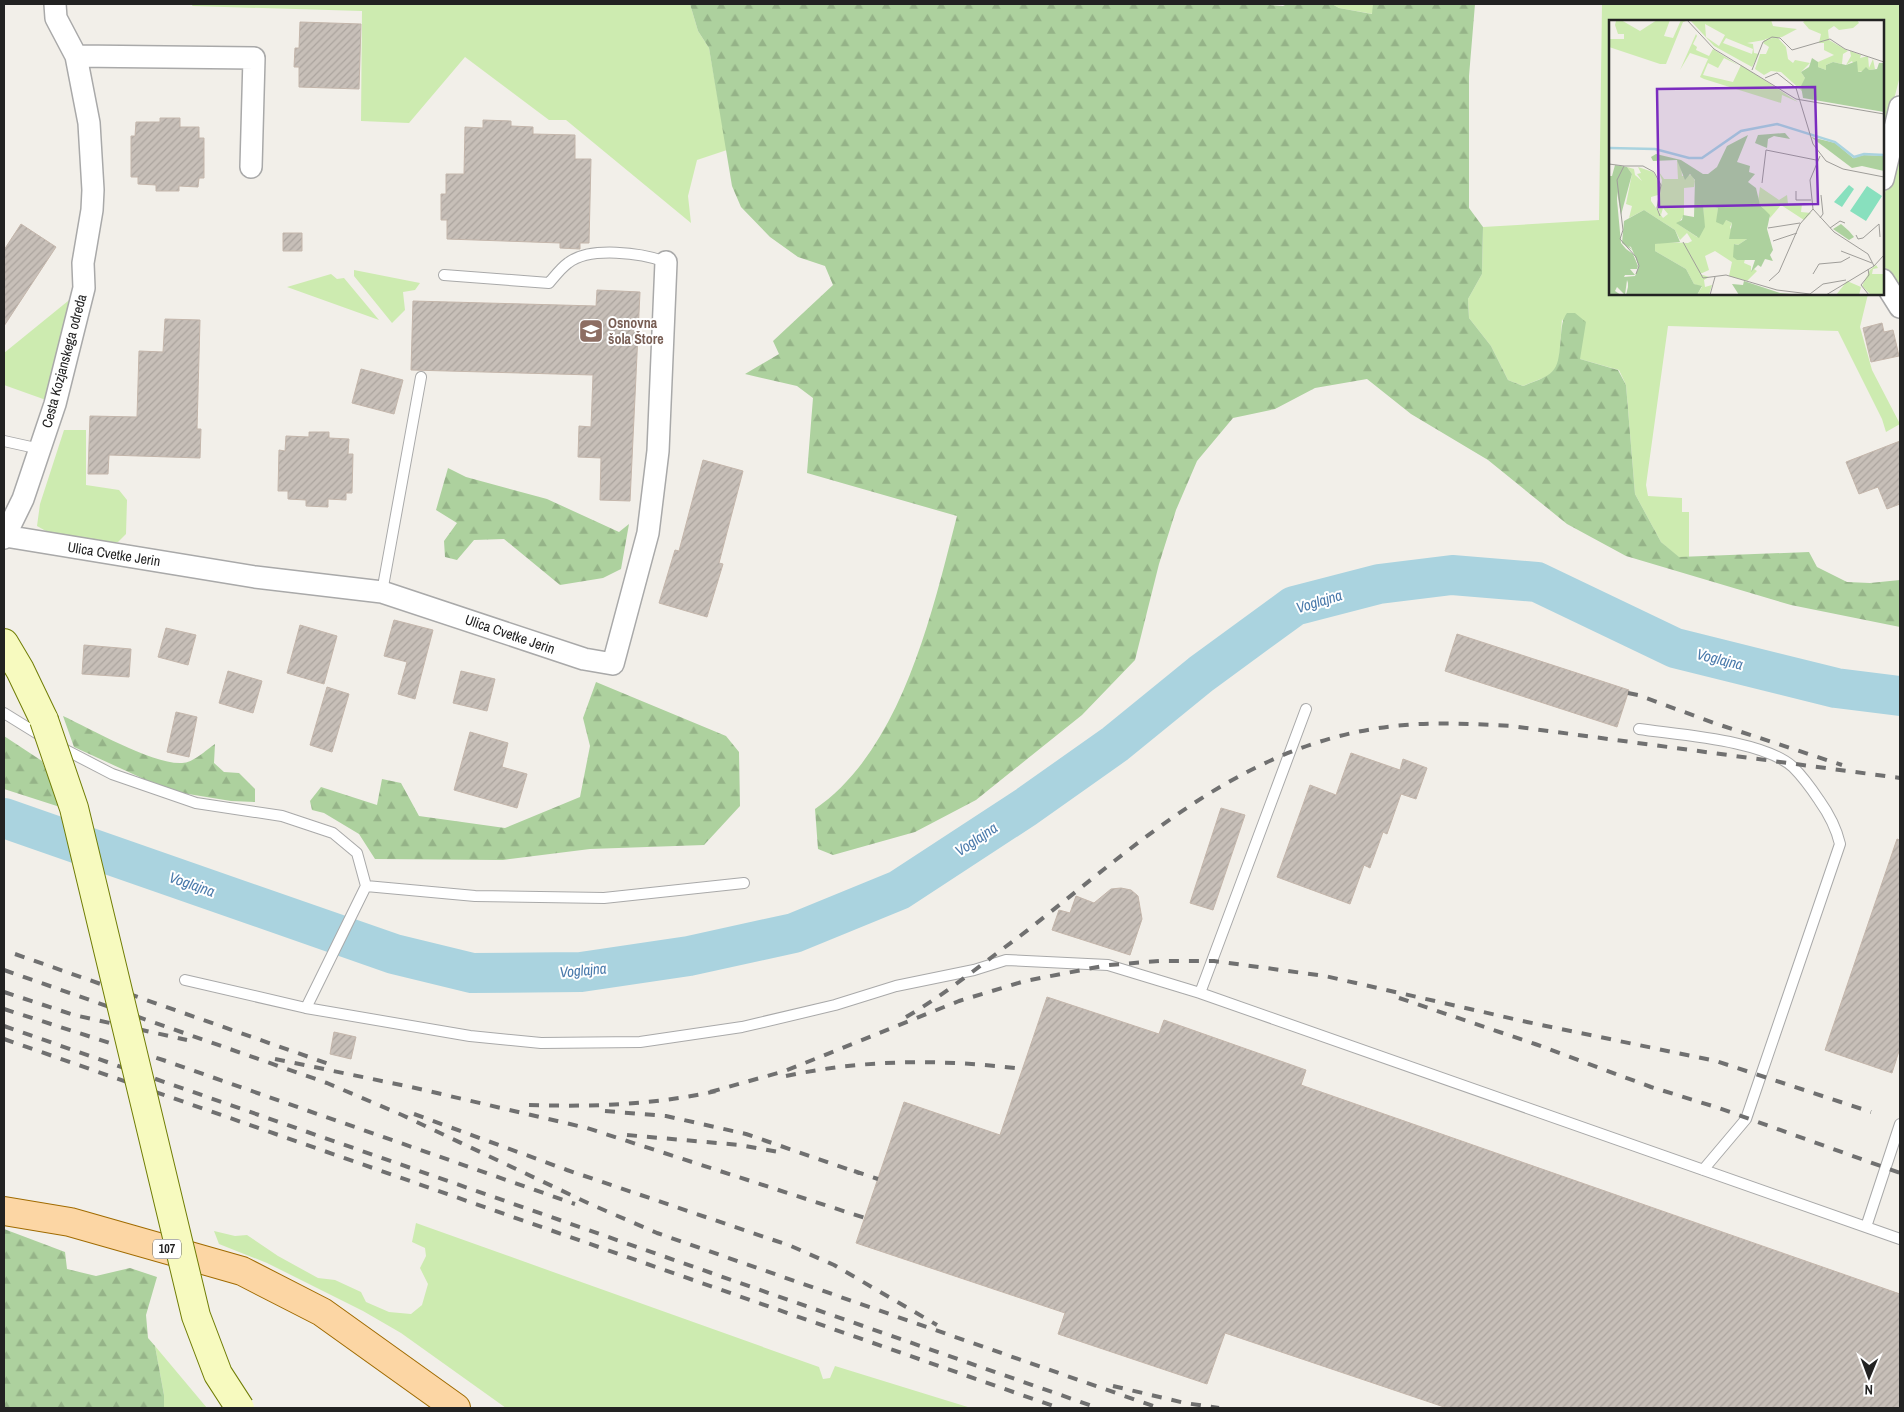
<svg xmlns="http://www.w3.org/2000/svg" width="1904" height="1412" viewBox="0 0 1904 1412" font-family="'Archivo Narrow',sans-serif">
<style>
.grass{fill:#cdebb0}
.forest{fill:url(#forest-firs)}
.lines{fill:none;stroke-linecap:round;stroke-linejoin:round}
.river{stroke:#aad3df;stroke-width:40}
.building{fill:url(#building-hatch);stroke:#c4b6ab}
.lane-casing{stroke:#a9a9a9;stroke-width:12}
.street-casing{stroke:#a9a9a9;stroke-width:24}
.secondary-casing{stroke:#707d05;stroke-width:30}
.primary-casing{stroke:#a06b00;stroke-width:30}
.lane{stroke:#fff;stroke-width:10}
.street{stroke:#fff;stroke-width:21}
.secondary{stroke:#f7fabf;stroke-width:28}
.primary{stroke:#fcd6a4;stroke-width:28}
.rail{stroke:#707070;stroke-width:4;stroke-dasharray:10 10;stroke-linecap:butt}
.secondary-bridge-casing{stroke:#707d05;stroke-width:30;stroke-linecap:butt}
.secondary-bridge{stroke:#f7fabf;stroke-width:28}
.labels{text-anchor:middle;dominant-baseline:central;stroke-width:4;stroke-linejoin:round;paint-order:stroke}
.shield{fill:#fff;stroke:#646464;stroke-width:1}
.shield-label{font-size:12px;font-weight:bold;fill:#222}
.education-label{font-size:14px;font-weight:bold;fill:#785e54;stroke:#fff;text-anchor:start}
.street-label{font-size:14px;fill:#222;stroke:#fff}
.water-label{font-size:15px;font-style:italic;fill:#4a7aab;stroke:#fff}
.inset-river{fill:none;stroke:#aad3df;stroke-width:2.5}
.inset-road{fill:none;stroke:#9f9d99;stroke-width:1}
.view{fill:#7b2cbf;fill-opacity:0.15;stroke:#7b2cbf;stroke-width:2.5}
.inset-edge{fill:none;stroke:#222;stroke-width:2.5}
</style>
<defs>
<pattern id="forest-firs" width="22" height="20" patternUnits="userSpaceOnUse" patternTransform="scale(1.25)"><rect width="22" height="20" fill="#add19e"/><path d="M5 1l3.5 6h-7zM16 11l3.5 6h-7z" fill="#95b388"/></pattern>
<pattern id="building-hatch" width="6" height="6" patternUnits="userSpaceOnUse" patternTransform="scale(1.25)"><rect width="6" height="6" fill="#c7bfb8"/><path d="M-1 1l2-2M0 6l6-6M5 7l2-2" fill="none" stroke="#aba49e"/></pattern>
</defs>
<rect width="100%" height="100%" fill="#f2efe9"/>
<path class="grass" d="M193,4H690L698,31L709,48L727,150L697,160L688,196L691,223L566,120H549L465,57L409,123L361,121L362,11L192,6Z
M1332,4H1373V14L1339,8Z
M1602,4H1900V76L1883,142V21H1610V294H1868L1860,327L1872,370L1900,424L1886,432L1882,419L1838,331L1668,326L1646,485L1648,496L1682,498V512H1689V557H1678L1661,542L1635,494L1626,385L1619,370L1580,359L1562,319L1559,365L1548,376L1523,386L1508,380L1491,346L1469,318L1468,299L1482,274L1483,227L1599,220Z
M1900,132V298L1883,263V205L1890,165Z
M354,270L420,283L415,290L403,292L405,310L392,323L354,276Z
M331,274L337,279L344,278L379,320L287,287Z
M84,288L46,400L4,385V353Z
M64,430H86V485L119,490L127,500L126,534L118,542C89,545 62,541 37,526L40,504Z
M416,1223L819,1367L823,1379L830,1378L835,1366L971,1408H506L401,1333L363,1311L267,1263L219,1244L214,1231L235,1236L247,1235L278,1256L318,1278L335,1280L361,1292L366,1302L389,1312L411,1314L422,1305L428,1284L420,1268L426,1256L425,1248L412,1242Z
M155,1346L207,1408H164V1395Z"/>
<path class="forest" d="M690,4H1259L1283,6L1287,4H1332L1339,8L1372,14L1373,4H1475L1469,76V208L1483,227L1482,274L1468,299L1469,318L1491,346L1508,380L1523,386C1558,373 1558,372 1561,335C1562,326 1562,320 1567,313H1575L1586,322L1580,359L1618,370L1626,385L1635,494L1661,542L1679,557L1809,552L1817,567L1847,582L1870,583L1900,580V627L1791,605L1626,556L1567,524L1488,460L1411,414L1367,379L1315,388L1275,409L1233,418L1197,461L1176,510L1159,564L1135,660L1082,715L976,800L915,832L833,855L818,849L815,809C902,749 932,613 957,516L807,473L813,398L797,386L745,374L779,354L773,341L833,285L825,266L798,257L770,237L741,207L732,186L709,48L698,31Z
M448,468L466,477L547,499L619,532L629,524L621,569L603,578L560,585L504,539L474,540L457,560L445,557L444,541L457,523L436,510Z
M596,682L726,736L739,752L740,806L704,845L590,849L503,860L375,859L359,834L324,813L312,810L310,801L321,787L377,805L382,779L401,783L419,816L505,828L580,797L590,746L583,718Z
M63,716C91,729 154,765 182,763C193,763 206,750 215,744L214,763L224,772L239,773L255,789V802L231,801L170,791L74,747Z
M4,736L42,761L60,807L4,789Z
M4,1229L65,1252L67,1269L96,1276L130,1268L157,1277L146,1315L148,1338L155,1346L164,1395V1408H4Z"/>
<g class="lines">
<path class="river" d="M4,818L394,954L472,973L581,972L689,956L794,933L899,890L1026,807L1115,744L1201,674L1294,606L1379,584L1452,575L1537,582L1675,648L1836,688L1900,696"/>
</g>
<path class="building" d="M300,22L361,24L359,89L299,87V67H294L295,48H299Z
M160,118H180V127H199V138H204V178H199L198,187L179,186V191H156V185L138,184V177H131V136H135L136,122H160Z
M483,120L511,121V126L533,127V134L575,135V159H591L589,243H580V249L560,248V243L447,239V220H441V194H446V174H464L465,127L483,128Z
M21,224L56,247L4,326V250Z
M283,233H302V251H283Z
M597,290L640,292L630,501L600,500L601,458L578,457L579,426L591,427L593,375L411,370L413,301L596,306Z
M165,319L200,320L197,429H201L200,458L109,455L108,474H88L90,416L137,417L139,351L163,352Z
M1882,323L1884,332L1893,330L1899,356L1871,362L1863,328Z
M361,369L403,380L394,414L352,403Z
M309,432H329V438L349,439L348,454H353L352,493H346V500L328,499V507L306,506V500L288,499V491H278L279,450L285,451L286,436L309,437Z
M1900,441V504L1887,509L1878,487L1859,494L1846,462Z
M703,460L743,471L719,563L723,564L707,617L659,603L675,550L679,551Z
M394,620L433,630L415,699L398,694L407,662L384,656Z
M300,625L337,636L324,684L287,673Z
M166,628L196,635L188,665L158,657Z
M1457,634L1629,690L1617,727L1445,671Z
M84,645L131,649L129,677L82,674Z
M228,671L262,681L253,713L219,703Z
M461,671L495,679L487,711L453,703Z
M327,687L349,694L332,752L310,745Z
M176,712L197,717L189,757L167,752Z
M470,732L508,743L502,767L527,774L517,808L454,790Z
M1351,753L1400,770L1403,759L1427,768L1416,799L1401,794L1387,834L1383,832L1370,868L1364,865L1350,904L1277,877L1310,785L1336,795Z
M1221,808L1245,815L1213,910L1190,903Z
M1897,839L1900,840V1048L1892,1073L1825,1050Z
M1121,888L1131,890L1138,896L1142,919L1130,955L1052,930L1059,910L1070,913L1076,896L1094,903L1111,889Z
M1047,997L1159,1034L1164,1020L1306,1070L1301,1085L1900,1294V1408H1447L1225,1333L1207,1384L1058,1334L1065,1313L856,1243L904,1102L1000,1135Z
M334,1032L356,1037L351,1059L330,1054Z"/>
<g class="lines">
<defs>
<path id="lane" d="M444,275L549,283C555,276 561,268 568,263C590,246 642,253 666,262
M4,441L40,449
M382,592L421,377
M4,713L46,739
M1639,729C1679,735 1763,740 1793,767C1803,777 1811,788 1819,800C1829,814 1836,827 1840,844L1746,1119L1703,1170
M58,746L112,774L196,803L282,816L333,833L357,853L366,886L306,1008
M366,886L475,896L604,898L744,883
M185,980L306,1008L470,1036L541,1043L640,1042L742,1027L835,1005L896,986L974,970L1006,960L1108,965L1200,993L1900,1239
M1200,993L1306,709
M1866,1227L1900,1124"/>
<path id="street" d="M76,56L254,58L251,167
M1883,179L1900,107
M1883,280L1900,307
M5,536L255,577L382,592L584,659L613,664L648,533L658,451L666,262
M4,538L23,499L55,404L84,288L83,263L92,210L93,190L89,123L76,56L56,18L55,4"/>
<path id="secondary" d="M4,643L20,670L44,720"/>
<path id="primary" d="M4,1211L70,1222L242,1271L322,1312L456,1408"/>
</defs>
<use href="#lane" class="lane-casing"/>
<use href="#street" class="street-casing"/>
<use href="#secondary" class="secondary-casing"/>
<use href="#primary" class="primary-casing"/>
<use href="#lane" class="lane"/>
<use href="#street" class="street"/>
<use href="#secondary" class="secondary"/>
<use href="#primary" class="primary"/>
<path class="rail" d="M1628,693L1638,695L1714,723L1842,765
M15,954L329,1064
M4,970L327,1083L402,1115L590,1204L657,1233L1159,1408
M4,992L74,1015L187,1040
M1399,998L1535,1044L1651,1087L1719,1108L1900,1173
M4,1009L163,1060L575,1204
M906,1017C946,994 983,963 1020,936C1139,844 1246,738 1405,725C1440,722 1475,724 1511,726L1900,778
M4,1026L1098,1408
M4,1039L1059,1408
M275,1059L411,1087L587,1128L865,1218
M786,1076C865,1059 943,1059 1023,1069
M710,1092L785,1071L959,1001L1025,981L1108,965L1160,961H1214L1325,976L1527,1022L1716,1061L1871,1112
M529,1105C592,1107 654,1105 716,1091
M605,1111L666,1116L746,1134L859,1173
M414,1114L567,1170L791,1246L834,1265L937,1325
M627,1135L740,1145L784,1153
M854,1171L878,1179
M1113,1386L1185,1403L1219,1408"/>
<defs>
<path id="secondary-bridge" d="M44,720L74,808L196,1316L218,1374L240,1408"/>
</defs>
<use href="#secondary-bridge" class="secondary-bridge-casing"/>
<use href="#secondary-bridge" class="secondary-bridge"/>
</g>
<defs>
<symbol id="school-square" viewBox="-11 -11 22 22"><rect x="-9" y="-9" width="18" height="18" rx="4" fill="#8d6e63" stroke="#fff"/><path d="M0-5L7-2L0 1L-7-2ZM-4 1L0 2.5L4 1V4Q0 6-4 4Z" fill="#fff"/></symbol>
</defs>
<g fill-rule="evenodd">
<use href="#school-square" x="577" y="317" width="28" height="28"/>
</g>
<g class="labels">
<rect class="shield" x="153" y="1239.5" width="28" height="19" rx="4"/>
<g class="shield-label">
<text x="167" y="1249">107</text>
</g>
<g class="education-label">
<text x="608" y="323">Osnovna<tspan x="608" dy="16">šola Štore</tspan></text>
</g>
<g class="street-label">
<text transform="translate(64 361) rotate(-75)">Cesta Kozjanskega odreda</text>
<text transform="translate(114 554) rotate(9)">Ulica Cvetke Jerin</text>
<text transform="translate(510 634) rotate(19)">Ulica Cvetke Jerin</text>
</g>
<g class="water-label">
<text transform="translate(1319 601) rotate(-17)">Voglajna</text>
<text transform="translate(1720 659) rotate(14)">Voglajna</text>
<text transform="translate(976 839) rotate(-34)">Voglajna</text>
<text transform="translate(192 884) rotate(19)">Voglajna</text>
<text transform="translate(583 970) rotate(-5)">Voglajna</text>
</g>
</g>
<g transform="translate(1609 20)">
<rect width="275" height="275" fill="#f2efe9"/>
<path d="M12,0L31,11L48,0H61L55,16L64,18L72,0L77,2H74L57,44H51L0,27V19H15V14H9L6,5L7,1ZM81,0H162L164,6L188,9L173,17L138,23L144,24L145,33L150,34L143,47L105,26ZM96,4L116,15L110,26L97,17ZM117,18L144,29L143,34L114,23ZM197,0H248L250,3L244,8L230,10L225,6L219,10L220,20L239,31L234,34L233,44L224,42L217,45V50L209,47V42L225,35L215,30V23H210L212,14L200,9L194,2ZM87,14L88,16L84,24L88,27L87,30L100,36L104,29L129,45L115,38L109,48L99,43L94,55L124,62L132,45L189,82L173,75L172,83L95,59L91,57L99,39L81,33L71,50ZM169,18L177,27L179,39L184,43L186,40L201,43L192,52L196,58L194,72L172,52L162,51L155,55L146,49L151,34H157L160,27L154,23L156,19ZM241,31L252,35L251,38L259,36L260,48L264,39L266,49L249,52L243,41L237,45L242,36ZM68,140L72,145L73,156L83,155L86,161L85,167L75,168V195L69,204L88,217L95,205L94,185L109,188L108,202L117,200L123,203L121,207L125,218L138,219L129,225L125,224V233L136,239L135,243L142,246V251L145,249L148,251L138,261L120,256L123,242L106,231L96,236L100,250L91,254L100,257L95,260L96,267L103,265L100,275H88L93,267L85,264L77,249L46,231L45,227L46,224L55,222L79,223L83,221L78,213L71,220L66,210L35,190L20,198L23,186L17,184L23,154L18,147L25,149L26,155L33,161L28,154L32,153L29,147L44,152L52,165L49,175L42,177V181L54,198L59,194L54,188L52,195L49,189L53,160L50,152L55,159H69ZM151,167L170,180L178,175L179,184H193L192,192L202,193L195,200L172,185L161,198L149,181ZM267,245L269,248L264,249L263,254H275V275H262L253,266L261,250ZM238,261L252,267L250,275H227Z" fill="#cdebb0" fill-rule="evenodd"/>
<path d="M203,38L209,42V47L217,50V45L224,42L237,45L248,41L249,52H252L257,47L260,50L268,49L270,43H275V92L194,78L192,66L196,58L192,52L200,47ZM176,113L181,119L165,116L159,119L158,128L146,123L149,115ZM139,115L128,142L141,146L140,152L146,154L139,162L147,168L151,185L161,195L158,209L164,230L161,235L164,241L156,239L152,247L149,245L142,252L146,240H128L124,237L125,224L129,225L138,219H120L123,203L117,200L114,205L107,202L109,188L94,185L96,207L90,218L67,203L73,200L74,195L85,197L86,160L81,154L76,160L68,140L44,141L42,137L47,134L72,140L94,154H99L108,147L118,126ZM202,117L226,123L244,138L255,135L275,136V151L253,146L243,148ZM6,145L18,147L23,154L12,195L8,172V180L12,223L17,229L24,234L29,246L28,249H21L26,255H16L15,257L26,256L30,246L22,227L20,226L23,230L13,223L15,201L35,190L66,210L71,222L46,224V231L77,249L85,264L93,266L88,275H17L19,267V263L18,260L16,275L8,267L6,271L12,275H0V156H3ZM232,204L240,211L245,217L240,220L224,209ZM135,261L171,273L195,275H130L123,264L134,265Z" fill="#add19e"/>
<path d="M240,165L245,169L233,187L225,182ZM258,166L273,176L257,201L241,191Z" fill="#88e0be"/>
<path class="inset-river" d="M0,128L46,129L80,138H93L132,111L168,104L226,122L245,137L255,134L275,135"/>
<path class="inset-road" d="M78,0L105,29L187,79L275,94M143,50L154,22L163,17L171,18L183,30L221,19L236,29L275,42M156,58L168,53L187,68L204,124L217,141L234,149L275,157M211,136L201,160L204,189L225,212L259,234L265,246M0,144L15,146M153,163L157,130L207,140M187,171V180H202M211,198L214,194L212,175M159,208L191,203M221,208L231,201L236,203M247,215L249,219L254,218L270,204L271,217M164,221L188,213M74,222L94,258L117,255L168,270L201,274L214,264L237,260M232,231L263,243M259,249L260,255L252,265L260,275M27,254L30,246L27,237L11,219L14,210L8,160L15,146H34L45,152L52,165L48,188L51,196M204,254L210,244L232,242L241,237M160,261L170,252L191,204L204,189M101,275L106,257M217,275L265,246L275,235"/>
<path class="view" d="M206,67L209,184L50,187L48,69Z"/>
<rect width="275" height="275" class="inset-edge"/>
</g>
<rect width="1904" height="1412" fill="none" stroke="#222222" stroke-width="10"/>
<g transform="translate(1869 1377) rotate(181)" stroke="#ffffff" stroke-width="4" paint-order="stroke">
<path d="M0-4L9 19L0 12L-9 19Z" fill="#222222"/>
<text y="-8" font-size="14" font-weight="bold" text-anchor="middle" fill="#222222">N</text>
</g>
</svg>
